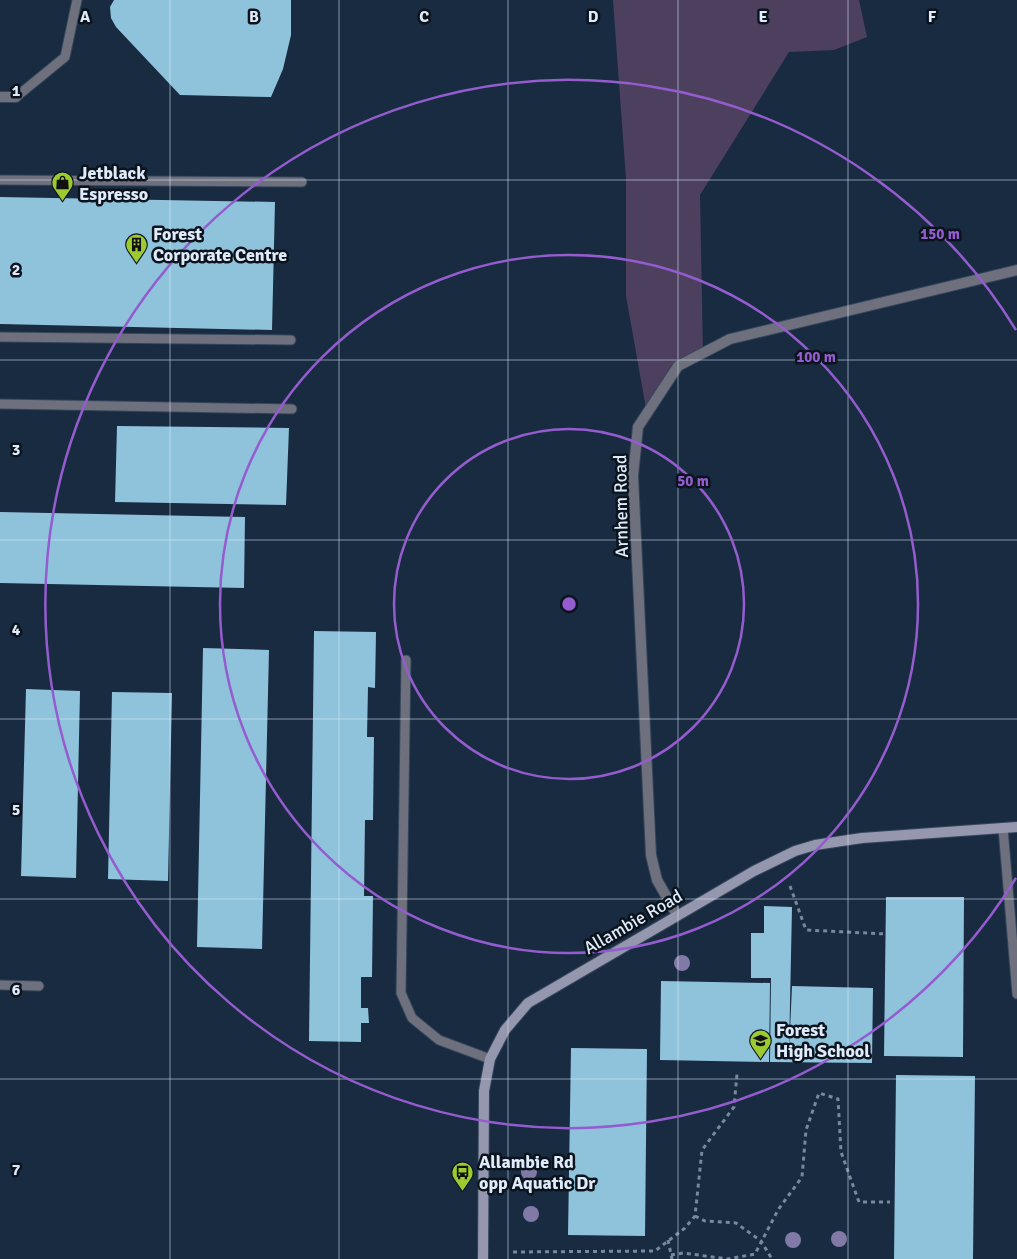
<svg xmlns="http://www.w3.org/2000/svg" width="1017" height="1259" viewBox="0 0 1017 1259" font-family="Signika,sans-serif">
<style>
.green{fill:#4d405f}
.building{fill:#8fc3db}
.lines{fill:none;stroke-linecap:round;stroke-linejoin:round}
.service-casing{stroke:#35465b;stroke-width:11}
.minor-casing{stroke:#35465b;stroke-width:12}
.secondary-casing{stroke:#35465b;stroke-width:12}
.path{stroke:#79889b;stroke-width:3;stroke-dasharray:4 4;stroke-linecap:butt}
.service{stroke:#6e707d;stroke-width:9}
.minor{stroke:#6e707d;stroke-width:10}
.secondary{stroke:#9497ad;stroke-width:10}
.tree{fill:#817aa7}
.grid{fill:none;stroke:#dfebfa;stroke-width:1;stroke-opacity:0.55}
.ring{fill:none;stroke:#945cce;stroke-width:2.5}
.labels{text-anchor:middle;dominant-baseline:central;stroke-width:5;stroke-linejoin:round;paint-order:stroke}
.poi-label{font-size:18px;font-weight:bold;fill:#dfebfa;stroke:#0b131d;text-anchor:start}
.street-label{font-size:18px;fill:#dfebfa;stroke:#0b131d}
.grid-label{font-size:16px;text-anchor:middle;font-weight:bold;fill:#dfebfa;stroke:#0b131d;stroke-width:5;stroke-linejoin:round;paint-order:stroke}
.centre{fill:#945cce;stroke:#0b131d;stroke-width:2.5}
.ring-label{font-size:15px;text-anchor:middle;font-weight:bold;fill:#945cce;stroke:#0b131d;stroke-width:5;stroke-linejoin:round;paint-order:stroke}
</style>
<rect width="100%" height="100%" fill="#192b41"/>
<path class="green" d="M613,0H859L867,37L834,50L789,52L700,195L703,353L678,366L647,414L626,296V179Z"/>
<path class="building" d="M114,0H291V35L283,69L271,97L180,95L116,27L111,18L110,7Z
M0,197L275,202L272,330L0,324Z
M117,426L289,428L286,505L115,502Z
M0,512L245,517L244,588L0,583Z
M314,631L376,632L375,688L368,687L367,737H374L373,820H365L364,896H373L372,977H361V1008H368L369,1023H361V1042L309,1041Z
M203,648L269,650L262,949L197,947Z
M26,689L80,691L76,878L21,876Z
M112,692L172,693L168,881L108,879Z
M886,897H964L963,1057L884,1056Z
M764,906L792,907L789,1052L792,986L873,988L872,1063L770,1062L771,978H751V933H764Z
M661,981L770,983L769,1062L660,1060Z
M571,1048L647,1049L645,1236L568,1235Z
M896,1075L975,1076L973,1259H894Z"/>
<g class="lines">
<defs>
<path id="service" d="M16,97L65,57L77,0
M0,180L302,182
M0,337L291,340
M0,404L292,409
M406,660L401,993L412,1018L439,1040L490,1059
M1003,828L1017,994
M0,985L39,986"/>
<path id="minor" d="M0,97H16
M677,915L657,880L651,855L633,476L638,427L678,366L730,339L1017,270"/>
<path id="secondary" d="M483,1259L484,1091L490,1059L505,1030L528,1003L754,871L795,851L815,845L862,838L1017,827"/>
</defs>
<use href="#service" class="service-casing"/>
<use href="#minor" class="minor-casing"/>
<use href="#secondary" class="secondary-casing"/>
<path class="path" d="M790,886L806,930L886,934
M695,1216L705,1221L736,1223L761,1241L772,1259
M668,1240L672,1259
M513,1252L655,1251L685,1228L695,1216L702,1150L734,1107L737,1074
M671,1255L683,1253L728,1259L755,1254L778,1210L802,1177L806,1130L819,1093L838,1099L841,1152L859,1202H890"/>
<use href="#service" class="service"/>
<use href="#minor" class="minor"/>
<use href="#secondary" class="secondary"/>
</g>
<g class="tree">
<circle cx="682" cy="963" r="8"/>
<circle cx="529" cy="1172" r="8"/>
<circle cx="531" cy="1214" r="8"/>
<circle cx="839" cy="1239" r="8"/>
<circle cx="793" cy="1240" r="8"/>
</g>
<path class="grid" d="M170,0V1259M339,0V1259M508,0V1259M678,0V1259M848,0V1259M0,180H1017M0,360H1017M0,540H1017M0,719H1017M0,899H1017M0,1079H1017"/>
<g class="ring">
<circle cx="569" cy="604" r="175"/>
<circle cx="569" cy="604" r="349"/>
<path d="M1016 878A524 524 0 1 1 1016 330"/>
</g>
<defs>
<symbol id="shop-pin" viewBox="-11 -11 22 30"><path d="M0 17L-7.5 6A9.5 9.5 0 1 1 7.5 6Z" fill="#9cca31" stroke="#0b131d"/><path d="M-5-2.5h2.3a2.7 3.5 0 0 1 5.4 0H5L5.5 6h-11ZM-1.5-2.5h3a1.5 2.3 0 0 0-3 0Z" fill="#111"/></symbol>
<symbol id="building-pin" viewBox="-11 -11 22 30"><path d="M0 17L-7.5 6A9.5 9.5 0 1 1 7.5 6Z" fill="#9cca31" stroke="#0b131d"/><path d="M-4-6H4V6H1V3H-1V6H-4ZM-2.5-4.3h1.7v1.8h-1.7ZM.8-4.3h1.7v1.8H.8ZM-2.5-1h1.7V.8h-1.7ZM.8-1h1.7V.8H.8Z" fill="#111"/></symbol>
<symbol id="school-pin" viewBox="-11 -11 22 30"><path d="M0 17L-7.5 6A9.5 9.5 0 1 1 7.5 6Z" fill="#9cca31" stroke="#0b131d"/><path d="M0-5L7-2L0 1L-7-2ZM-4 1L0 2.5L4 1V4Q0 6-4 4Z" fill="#111"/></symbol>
<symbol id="bus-pin" viewBox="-11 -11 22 30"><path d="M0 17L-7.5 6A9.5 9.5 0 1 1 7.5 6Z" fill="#9cca31" stroke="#0b131d"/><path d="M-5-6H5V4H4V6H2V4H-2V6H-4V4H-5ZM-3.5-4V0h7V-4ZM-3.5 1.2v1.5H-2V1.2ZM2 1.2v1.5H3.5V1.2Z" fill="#111"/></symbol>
</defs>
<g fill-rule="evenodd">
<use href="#shop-pin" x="50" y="170" width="25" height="34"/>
<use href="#building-pin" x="124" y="232" width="25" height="34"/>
<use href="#school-pin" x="748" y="1028" width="25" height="34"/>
<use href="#bus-pin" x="450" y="1160" width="25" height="34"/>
</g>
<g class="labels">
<g class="poi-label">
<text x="79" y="173">Jetblack<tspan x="79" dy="21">Espresso</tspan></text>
<text x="153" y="234">Forest<tspan x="153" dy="21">Corporate Centre</tspan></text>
<text x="776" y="1030">Forest<tspan x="776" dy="21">High School</tspan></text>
<text x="479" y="1162">Allambie Rd<tspan x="479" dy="21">opp Aquatic Dr</tspan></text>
</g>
<g class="street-label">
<text transform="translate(621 506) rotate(-91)">Arnhem Road</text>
<text transform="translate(633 922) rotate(-30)">Allambie Road</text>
</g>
</g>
<g class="grid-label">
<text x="85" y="22">A</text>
<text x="254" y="22">B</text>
<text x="424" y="22">C</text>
<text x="593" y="22">D</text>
<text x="763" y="22">E</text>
<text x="932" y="22">F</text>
<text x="16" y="96">1</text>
<text x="16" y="275">2</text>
<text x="16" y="455">3</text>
<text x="16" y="635">4</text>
<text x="16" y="815">5</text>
<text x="16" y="995">6</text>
<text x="16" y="1175">7</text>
</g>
<circle cx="569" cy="604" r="8" class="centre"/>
<g class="ring-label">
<text x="940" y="239">150 m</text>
<text x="816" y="362">100 m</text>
<text x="693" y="486">50 m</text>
</g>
</svg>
